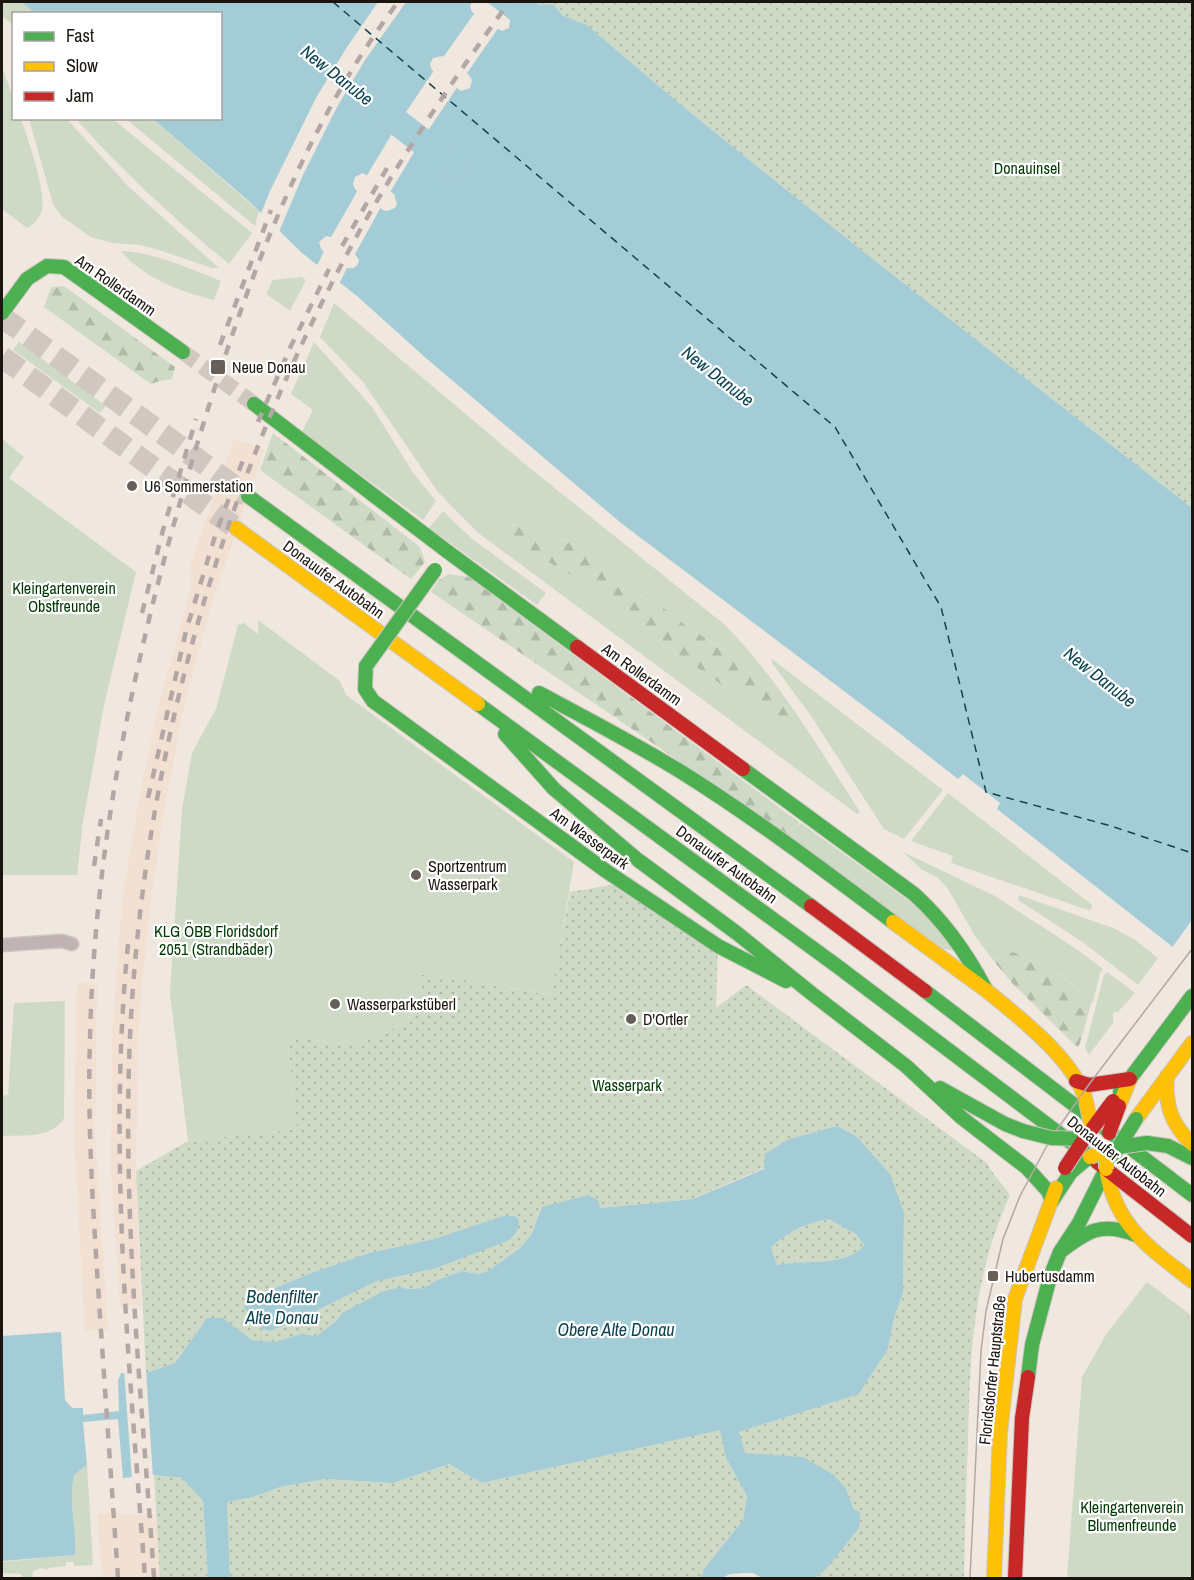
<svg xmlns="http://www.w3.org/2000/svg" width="1194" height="1580" viewBox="0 0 1194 1580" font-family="'Archivo Narrow',sans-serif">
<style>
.built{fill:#f2e0d2}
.green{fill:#cedac6;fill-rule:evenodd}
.forest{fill:url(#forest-firs)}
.park{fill:url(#park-dots);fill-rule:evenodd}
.water{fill:#a4ccd6;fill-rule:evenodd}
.pier{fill:#f0e7df}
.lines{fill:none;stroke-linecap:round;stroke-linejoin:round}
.river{stroke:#a4ccd6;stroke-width:27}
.ferry{stroke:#0c4451;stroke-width:1.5;stroke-dasharray:8 6;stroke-linecap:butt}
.secondary-tunnel{stroke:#d0c8c0;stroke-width:16;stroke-dasharray:16 8;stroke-linecap:butt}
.highway-tunnel{stroke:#d0c8c0;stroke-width:22;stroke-dasharray:22 11;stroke-linecap:butt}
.street-casing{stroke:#ccc5c0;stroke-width:15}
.fast-casing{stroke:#ccc5c0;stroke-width:16}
.slow-casing{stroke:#ccc5c0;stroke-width:16}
.jam-casing{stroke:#ccc5c0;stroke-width:16}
.street{stroke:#c1b2b3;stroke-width:12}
.fast{stroke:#4caf50;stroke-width:14}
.slow{stroke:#ffc107;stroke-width:14}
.jam{stroke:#c62828;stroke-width:14}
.tram{stroke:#b3a7a6;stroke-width:1.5}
.rail{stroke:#b3a7a6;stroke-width:4.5;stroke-dasharray:10 10;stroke-linecap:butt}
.fast-bridge-casing{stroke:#ccc5c0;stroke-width:16;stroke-linecap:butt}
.slow-bridge-casing{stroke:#ccc5c0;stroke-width:16;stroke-linecap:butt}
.jam-bridge-casing{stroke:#ccc5c0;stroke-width:16;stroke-linecap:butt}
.fast-bridge{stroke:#4caf50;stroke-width:14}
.slow-bridge{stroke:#ffc107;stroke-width:14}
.jam-bridge{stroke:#c62828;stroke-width:14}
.poi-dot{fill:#665e58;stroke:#fff;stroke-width:2}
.labels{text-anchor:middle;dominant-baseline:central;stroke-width:4.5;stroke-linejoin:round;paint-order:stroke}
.park-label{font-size:16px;fill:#003803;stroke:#fff}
.street-label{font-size:16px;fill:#1b1510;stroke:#fff}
.poi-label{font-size:16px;fill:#1b1510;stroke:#fff;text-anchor:start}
.water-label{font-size:18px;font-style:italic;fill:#0c4451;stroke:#fff}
</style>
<defs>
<pattern id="forest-firs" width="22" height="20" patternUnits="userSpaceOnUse" patternTransform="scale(1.5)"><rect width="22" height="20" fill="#cedac6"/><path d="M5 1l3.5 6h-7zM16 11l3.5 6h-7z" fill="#b0baa9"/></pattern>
<pattern id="park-dots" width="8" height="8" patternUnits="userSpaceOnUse" patternTransform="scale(1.5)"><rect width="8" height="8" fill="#cedac6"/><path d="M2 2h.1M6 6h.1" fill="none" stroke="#b0baa9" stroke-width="1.8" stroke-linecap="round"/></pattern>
</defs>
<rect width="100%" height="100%" fill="#f0e7df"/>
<path class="built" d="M237,439L264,450L211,605L182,716L165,806L151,898L142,982L138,1045L136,1171L141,1306L120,1307L111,1170L112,1037L122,900L138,804L157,712L193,581L190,580L191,563L234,440Z
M77,982L97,984L95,1131L108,1330L85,1331L74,1134Z
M119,1512L120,1515L156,1514L160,1578H102L97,1514Z"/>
<path class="green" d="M2,2H21L35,13L14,14L13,25L2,16Z
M2,67L13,97L14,118L21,119C28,139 46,190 42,210C40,218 34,224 27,228L2,209Z
M29,119H67L129,187L219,268H212L162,251L140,245L113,243L91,237L61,216L53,204Z
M76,119H113L252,233L229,264C174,219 123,172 76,119Z
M126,119H153L259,211L255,226Z
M123,251C157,253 190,269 221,281L214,300C177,290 150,281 122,253Z
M301,277L306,280L290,311L266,294L273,280Z
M334,303L520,460L725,625C779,680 818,747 860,812L857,814L477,532L438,492L363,382L320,337ZM495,519L589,549L684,624L729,654L782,700L794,722L789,731L667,647L569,574L495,531Z
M19,342L106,406L100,413L13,350Z
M314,342L372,407L414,474L436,501L423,520L302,432L313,410L291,394Z
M2,439L24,457L9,478L136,572L104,705L83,822L77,875H2Z
M443,511L471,538L546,593L537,605L429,528Z
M258,620L340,681L346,695L574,862L552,995L433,975H420C420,984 421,995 419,1003C416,1012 408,1019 401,1024C370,1046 333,1048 298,1036L288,1048L297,1129L188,1141L170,994L182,809L192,753L216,709L238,625L244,623L258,634Z
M772,659L943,790L904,839L884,829L811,716L772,663Z
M948,793L1092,905V909L1088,910L951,863L953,856L911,841Z
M801,823L923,911L949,939L953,950L943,949L786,834Z
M903,852L995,896L1075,948L1103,969L1100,973L1093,1002L1060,974L1013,952L993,960L975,936L948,889L938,878L921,869Z
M1019,895L1113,928L1134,939L1158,958L1138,985L1084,943L1018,900Z
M1107,972L1135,993L1118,1012H1113V1023L1089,1055L1085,1048L1104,975Z
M65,1001L64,1118C52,1139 23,1135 2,1136V1096L8,1095L14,1003Z
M1147,1282L1192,1316V1578H1067L1082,1377L1107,1333Z
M87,1465L93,1565L74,1566L73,1562H66V1566L48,1568V1570L41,1568L33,1571L32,1578H23L21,1574L3,1573L2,1562L75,1555C77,1528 68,1501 74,1475Z"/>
<path class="forest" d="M64,286L175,367L172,379L160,381L151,384L44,307L51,287Z
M273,433L420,547L425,562L411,579L260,470Z
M495,519L589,549L684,624L729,654L782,700L794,722L789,731L667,647L569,574L495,531Z
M449,574L469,577L800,823L786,834L431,592L439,580Z
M1013,952L1058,973L1092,1001L1079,1046L1077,1047L1012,983L993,960Z"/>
<path class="park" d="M537,2H1192V508L865,253L686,109L587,25L562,15L553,4L540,5Z
M623,883L718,946L716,1008L746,985L988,1164L990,1169L1010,1195C973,1277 970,1353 968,1441C966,1487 965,1533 964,1578H815L827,1568L854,1510L846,1489L803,1457L744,1454L739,1432L859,1394L888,1349L894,1318L903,1293L904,1213L856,1136L837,1126L789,1139L764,1168L692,1199L599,1208L542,1207L531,1235L520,1248L488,1271L478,1274L462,1271L437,1280L424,1288L408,1289L401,1287L342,1313L335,1322L316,1336L301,1335L275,1342L252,1340L223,1318L204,1322L175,1363L146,1373L136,1171L188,1141L297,1129L288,1048L298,1036C333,1048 370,1046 401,1024C408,1019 417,1012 419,1003C421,995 420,984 420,975H433L551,995L570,892ZM503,1216L505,1242L377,1281L289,1324L270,1331L262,1329L256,1324L247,1300L314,1272L369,1253L434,1239Z
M828,1219L856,1234L864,1245C846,1268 803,1259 776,1265L771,1248C788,1231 805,1224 828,1219Z
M721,1429L726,1458L747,1496L743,1520L704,1569L701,1578H230L226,1502L253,1497L280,1487L325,1479L393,1483L449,1464L482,1483Z
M154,1475L182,1478L203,1501L208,1578H160Z"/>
<path class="water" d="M21,2H472L470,6L472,12L502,31L509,28L510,20L487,2H537L540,5L553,4L562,15L587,25L686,109L865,253L1192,508V962L997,809L1000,803L963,774L958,779L889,725L621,523L427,359L357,296L302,253L250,202L153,119L220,118V14L35,13ZM442,56L469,75L472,80L470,88L461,91L432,70L430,64L433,58ZM402,114L429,135L430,143L427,146L418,147C411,142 371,116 402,114ZM363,173L394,194L397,204L395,208L387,211L383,210L355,189L353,184L355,177ZM326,236C337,237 355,250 359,261C352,280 330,257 321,249L319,242Z
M837,1126L856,1136L890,1174L904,1213L903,1293L894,1318L888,1349L859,1394L739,1432L745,1453L803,1457L834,1475L846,1489L854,1510L860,1512L859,1528L827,1568L815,1578H762L753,1573H745L730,1574L722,1578H701L704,1569L743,1520L747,1496L726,1458L720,1430L482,1483L449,1464L393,1483L325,1479L280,1487L253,1497L227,1502L230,1578H208L203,1501L182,1478L154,1475L123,1478L118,1419L83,1422L87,1465L74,1475C68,1502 77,1528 75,1555L3,1561V1578H2V1336L61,1332L65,1400L72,1408H83V1415L119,1411L118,1381L121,1373H146L175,1363L207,1318H223L252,1340L275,1342L301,1334L316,1336L335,1322L342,1313L384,1291L401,1287L408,1289L424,1288L437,1280L462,1271L478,1274L488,1271L520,1248L531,1235L542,1207L588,1195L598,1200L600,1208L693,1199L764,1169L765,1154L789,1139ZM828,1219L856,1234L864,1245C846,1268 803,1259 777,1265L771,1248C788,1231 805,1224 828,1219Z
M503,1216H515L519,1220C519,1231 514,1237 505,1242L436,1268L377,1281L289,1324L270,1331L262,1329L244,1308L246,1300L314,1272L369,1253L434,1239Z"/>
<path class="pier" d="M378,2H406L365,60L337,107L303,175L278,234L260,216L270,191L317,96L347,47Z
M476,11L499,27L465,76L442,59Z
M435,69L458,86L425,135L402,118Z
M396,127L419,144L389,194L366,177Z
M359,188L382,205L354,256L330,239Z
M325,249L348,266L338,286L316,268Z
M1192,920V965L1171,949Z
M124,1370H146L153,1478L132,1480Z"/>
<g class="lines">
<path class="river" d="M364,96L457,169"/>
<path class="ferry" d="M333,2L835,427L941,607L986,792L1111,826L1192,853"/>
<path class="secondary-tunnel" d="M183,352L254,404"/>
<path class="highway-tunnel" d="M2,317L248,496
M2,357L236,528"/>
<defs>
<path id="street" d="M2,945L62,941L72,944"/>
<path id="fast" d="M2,313L27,279L47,266L64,267L183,352
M254,404L448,552L577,647
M248,496L811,906
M366,666L365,689L373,701L606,871L718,946L786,981
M539,693C588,719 636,744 683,773C756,819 825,871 893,922
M478,704L837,966L1097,1162
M505,734L554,789L638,860L738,934L811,993
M743,769L914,894C944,921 966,952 985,988
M925,991L1192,1195
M811,993L906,1066L962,1118L1027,1168L1048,1191L1052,1201
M940,1088L1005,1124L1023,1131
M1120,1092L1192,996
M1147,1143L1168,1146L1192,1158
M1052,1201L1071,1172L1089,1157
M1060,1252C1087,1231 1102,1221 1136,1235
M1028,1377L1032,1345L1050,1277L1060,1252L1079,1223L1106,1169"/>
<path id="slow" d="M236,528L478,704
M893,922L987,991
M987,991C1019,1017 1075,1060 1086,1101
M1167,1076C1165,1105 1171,1124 1192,1144
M1119,1106L1130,1079
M1136,1119L1192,1043
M1106,1169C1116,1227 1149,1247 1192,1281
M994,1578L1000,1433L1015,1299L1056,1188"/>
<path id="jam" d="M577,647L743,769
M811,906L925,991
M1076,1081L1089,1085L1130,1079
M1097,1162L1192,1236
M1015,1578L1022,1418L1028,1377"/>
</defs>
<use href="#street" class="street-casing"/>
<use href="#fast" class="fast-casing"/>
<use href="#slow" class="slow-casing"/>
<use href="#jam" class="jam-casing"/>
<use href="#street" class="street"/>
<use href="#fast" class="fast"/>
<use href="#slow" class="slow"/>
<use href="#jam" class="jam"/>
<path class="tram" d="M970,1578L981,1351L986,1311L1003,1239L1020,1196L1051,1138L1090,1083L1192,949"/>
<path class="rail" d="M342,246L387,168
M220,345L271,210
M258,422L290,348L329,269
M142,613L163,530L196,419
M148,798L186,631L216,533L246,452
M94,866L101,819
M128,944C107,1155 130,1367 145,1578
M118,1578C112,1491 106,1404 100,1316C94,1223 87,1130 90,1037C95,823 144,613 208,409C253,266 307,123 398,2
M154,1578C142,1398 122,1217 130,1037C143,756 223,478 359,232C404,152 456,76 509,2"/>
<defs>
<path id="fast-bridge" d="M366,666L435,570
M1023,1131L1051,1138L1084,1139
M1118,1147L1147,1143
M1113,1156L1136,1119"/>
<path id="slow-bridge" d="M1086,1101L1092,1129
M1090,1157L1106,1151V1169"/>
<path id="jam-bridge" d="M1092,1129L1113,1101
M1109,1133L1119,1106
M1065,1168L1084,1139"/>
</defs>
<use href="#fast-bridge" class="fast-bridge-casing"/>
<use href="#slow-bridge" class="slow-bridge-casing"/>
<use href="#jam-bridge" class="jam-bridge-casing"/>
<use href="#fast-bridge" class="fast-bridge"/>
<use href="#slow-bridge" class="slow-bridge"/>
<use href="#jam-bridge" class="jam-bridge"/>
</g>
<g class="poi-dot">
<rect x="210" y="359" width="16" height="16" rx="3"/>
<circle cx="132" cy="486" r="6"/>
<circle cx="416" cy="875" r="6"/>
<circle cx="335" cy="1004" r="6"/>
<circle cx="631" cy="1019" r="6"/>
<rect x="987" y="1270" width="12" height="12" rx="3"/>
</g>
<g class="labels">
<g class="park-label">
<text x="1027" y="168">Donauinsel</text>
<text x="64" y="588">Kleingartenverein<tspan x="64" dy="18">Obstfreunde</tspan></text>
<text x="216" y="931">KLG ÖBB Floridsdorf<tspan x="216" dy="18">2051 (Strandbäder)</tspan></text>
<text x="627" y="1085">Wasserpark</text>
<text x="1132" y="1507">Kleingartenverein<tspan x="1132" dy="18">Blumenfreunde</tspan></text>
</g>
<g class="street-label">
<text transform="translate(116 285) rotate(35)">Am Rollerdamm</text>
<text transform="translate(334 579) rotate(36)">Donauufer Autobahn</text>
<text transform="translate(642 674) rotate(36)">Am Rollerdamm</text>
<text transform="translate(590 838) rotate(36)">Am Wasserpark</text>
<text transform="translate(727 864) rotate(36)">Donauufer Autobahn</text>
<text transform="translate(1117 1156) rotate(38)">Donauufer Autobahn</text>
<text transform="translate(992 1370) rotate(-84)">Floridsdorfer Hauptstraße</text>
</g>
<g class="poi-label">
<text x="232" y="367">Neue Donau</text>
<text x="144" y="486">U6 Sommerstation</text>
<text x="428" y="866">Sportzentrum<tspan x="428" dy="18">Wasserpark</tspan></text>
<text x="347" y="1004">Wasserparkstüberl</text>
<text x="643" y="1019">D'Ortler</text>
<text x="1005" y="1276">Hubertusdamm</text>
</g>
<g class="water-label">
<text transform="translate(337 75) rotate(38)">New Danube</text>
<text transform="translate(718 376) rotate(38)">New Danube</text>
<text transform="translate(1100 677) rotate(38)">New Danube</text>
<text x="282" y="1296">Bodenfilter<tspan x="282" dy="21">Alte Donau</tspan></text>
<text x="616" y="1329">Obere Alte Donau</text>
</g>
</g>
<rect width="1194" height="1580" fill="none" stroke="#1b1510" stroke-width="6"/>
<rect x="12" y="12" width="210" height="108" fill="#ffffff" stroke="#a4a19f" stroke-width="1.5"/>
<rect x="24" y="32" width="30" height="9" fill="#4caf50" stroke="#a4a19f" stroke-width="1.5"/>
<text x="66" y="42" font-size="18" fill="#1b1510">Fast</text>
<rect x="24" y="62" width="30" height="9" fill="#ffc107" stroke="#a4a19f" stroke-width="1.5"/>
<text x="66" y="72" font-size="18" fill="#1b1510">Slow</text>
<rect x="24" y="92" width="30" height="9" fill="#c62828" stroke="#a4a19f" stroke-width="1.5"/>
<text x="66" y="102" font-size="18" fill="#1b1510">Jam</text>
</svg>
